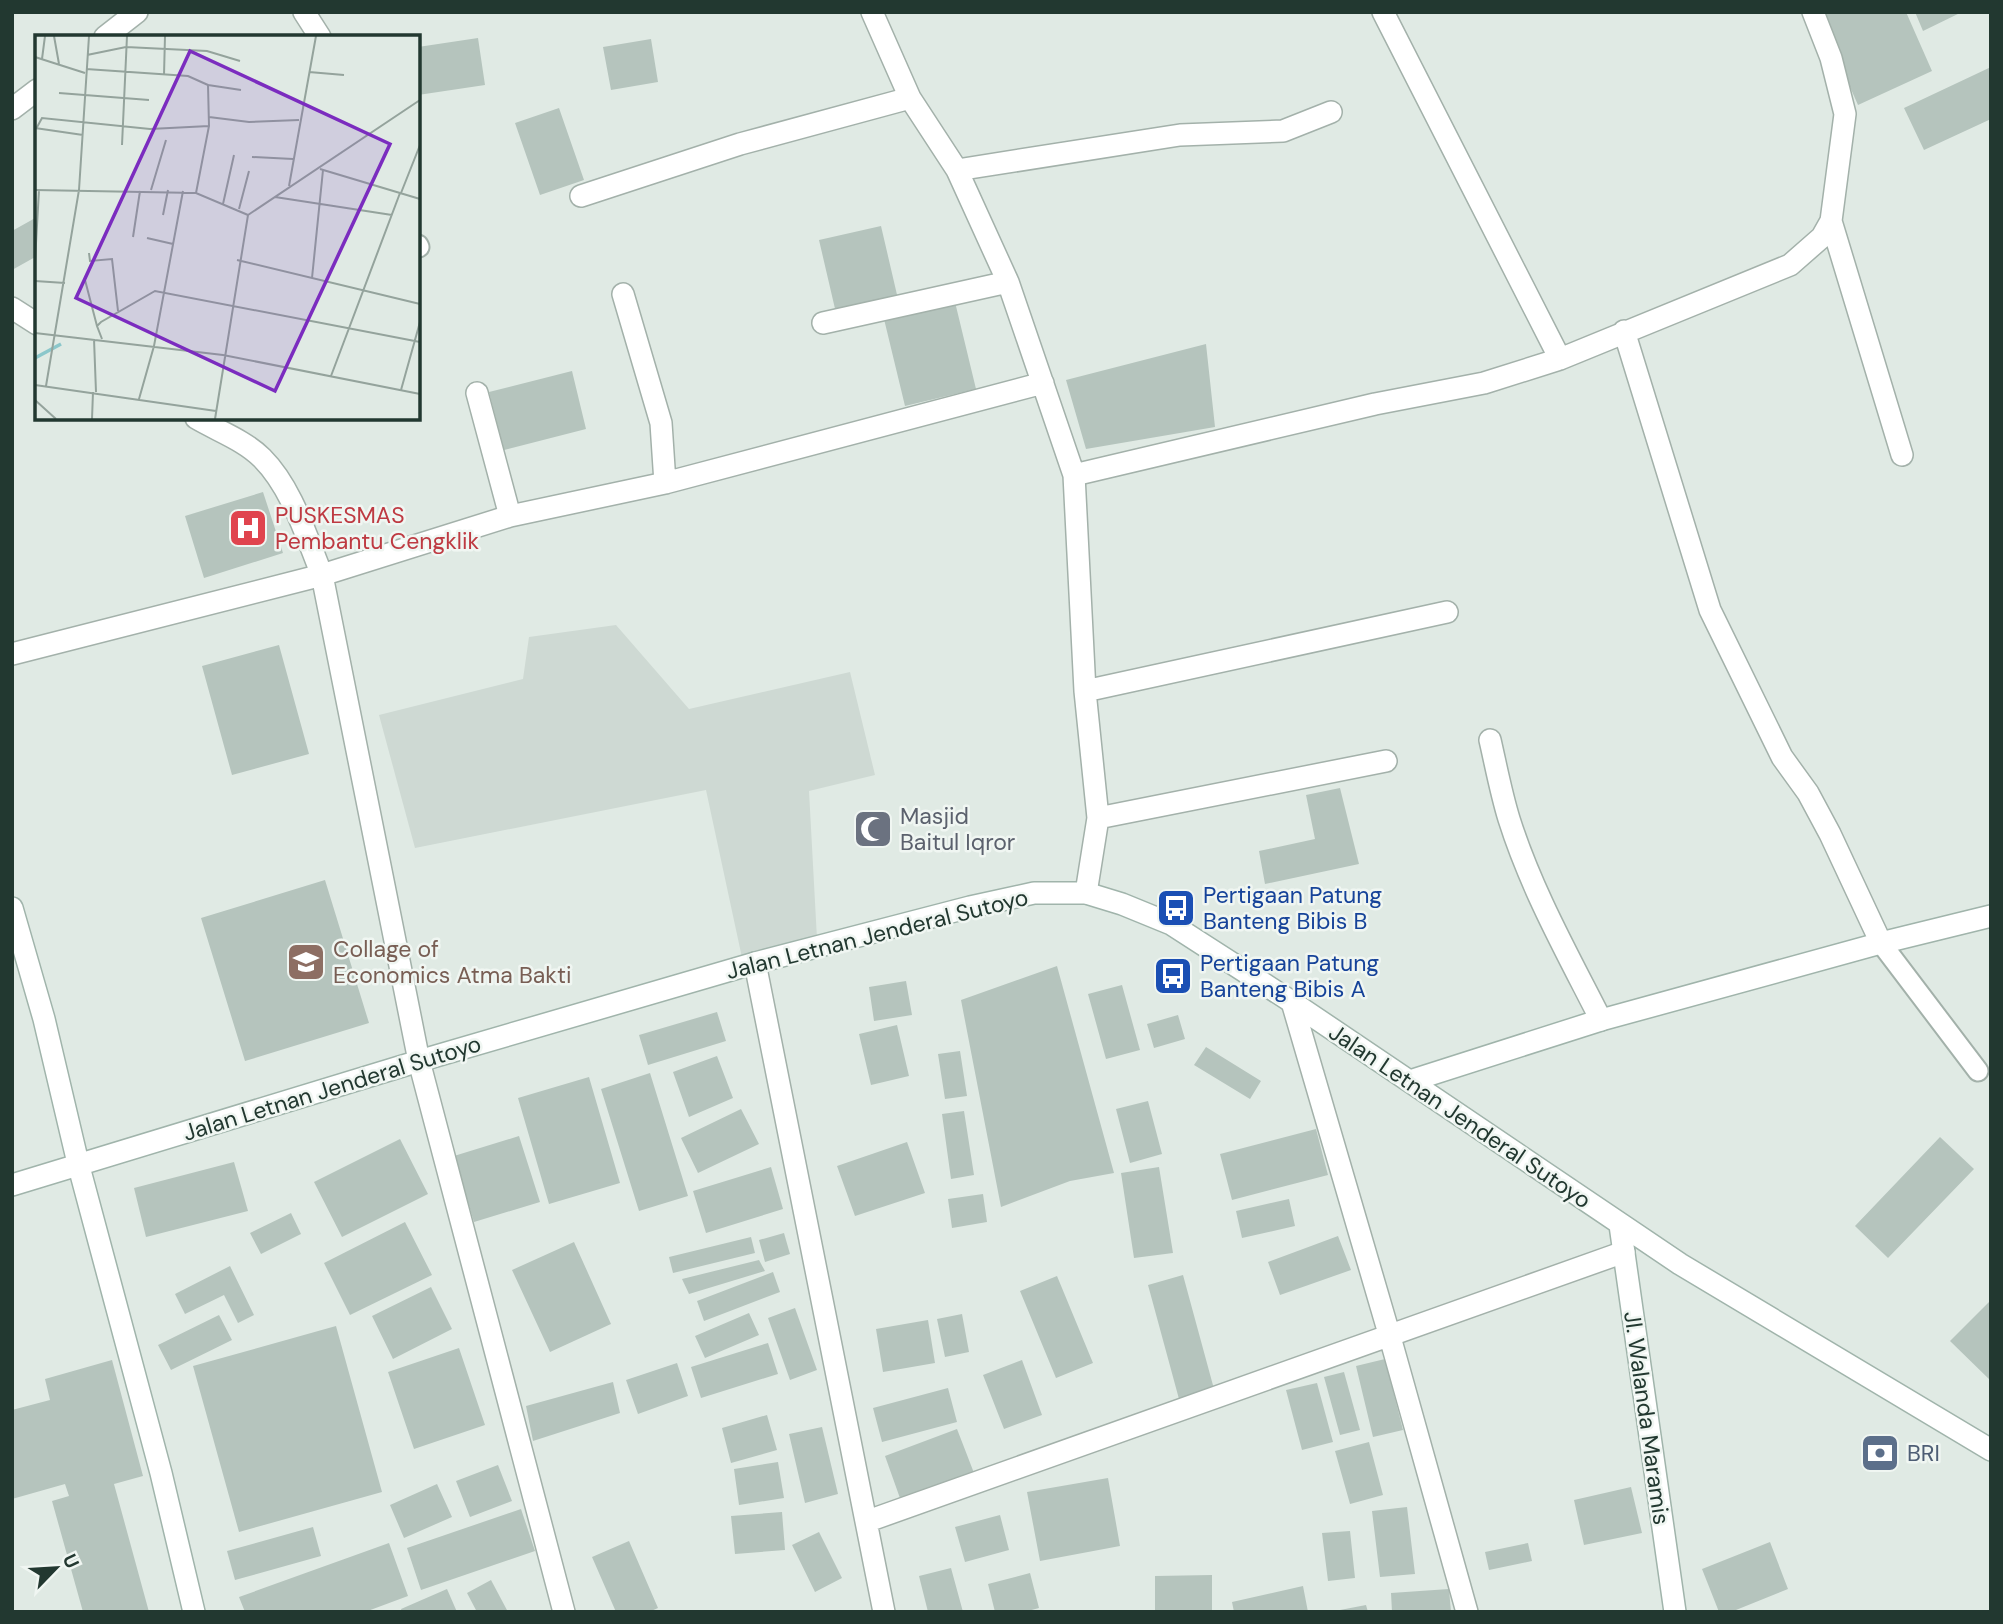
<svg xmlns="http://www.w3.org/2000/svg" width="2003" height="1624" viewBox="0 0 2003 1624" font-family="'DM Sans',sans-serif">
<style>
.built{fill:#ced9d3}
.building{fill:#b5c4bd}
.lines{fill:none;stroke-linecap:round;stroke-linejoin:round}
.lane-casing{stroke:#a3b1aa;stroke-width:23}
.street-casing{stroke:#a3b1aa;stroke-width:24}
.secondary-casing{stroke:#a0b4ab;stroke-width:24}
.lane{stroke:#fff;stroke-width:19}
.street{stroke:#fff;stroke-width:21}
.secondary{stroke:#fff;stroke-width:21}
.labels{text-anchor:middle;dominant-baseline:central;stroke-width:5;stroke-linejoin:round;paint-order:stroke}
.health-label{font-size:23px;fill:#be3a42;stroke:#f0f6f2;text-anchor:start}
.worship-label{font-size:23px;fill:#5b616d;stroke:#f0f6f2;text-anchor:start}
.transit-label{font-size:23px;fill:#164399;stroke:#f0f6f2;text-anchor:start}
.street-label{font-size:23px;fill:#223830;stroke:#f0f6f2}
.education-label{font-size:23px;fill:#785e54;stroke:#f0f6f2;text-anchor:start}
.service-label{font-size:23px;fill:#4e5e75;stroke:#f0f6f2;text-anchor:start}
.inset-river{fill:none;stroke:#8bc7cb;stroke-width:3.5}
.inset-road{fill:none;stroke:#94a39c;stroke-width:2}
.view{fill:#7b2cbf;fill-opacity:0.15;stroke:#7b2cbf;stroke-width:3.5}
.inset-edge{fill:none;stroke:#223830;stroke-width:3.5}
</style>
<rect width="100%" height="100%" fill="#e0eae4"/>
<path class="built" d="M616,625L689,709L850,672L875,775L809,791L817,939L744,967L706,790L415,848L379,715L523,679L529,637Z"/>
<path class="building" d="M1817,12H1906L1932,71L1858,105Z
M1915,12H1962L1923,31Z
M478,38L485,85L418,95V47Z
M651,39L658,82L611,90L603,47Z
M1991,67V119L1924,150L1904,108Z
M559,108L584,180L540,195L515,123Z
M37,217V256L12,270V231Z
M881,226L898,299L836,313L819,240Z
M955,302L976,389L905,406L884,319Z
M1206,344L1215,427L1086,449L1066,380Z
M572,371L586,429L504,450L489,392Z
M263,492L283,553L204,578L185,516Z
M279,645L309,754L232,775L202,666Z
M1340,788L1359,864L1265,884L1259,851L1315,839L1306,795Z
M325,880L369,1023L245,1061L201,918Z
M1057,966L1114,1173L1070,1181L1001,1207L961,1000Z
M906,981L912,1015L874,1021L869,987Z
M1122,985L1140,1050L1106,1059L1088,994Z
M717,1012L726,1041L648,1065L639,1035Z
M1178,1015L1185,1039L1154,1048L1147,1024Z
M897,1025L909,1076L871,1085L859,1034Z
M1206,1047L1261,1081L1250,1099L1194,1065Z
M960,1051L967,1096L945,1099L938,1054Z
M717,1056L733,1098L689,1117L673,1072Z
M650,1073L688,1196L639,1211L601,1089Z
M589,1077L620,1183L549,1204L518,1098Z
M1148,1101L1162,1154L1130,1163L1116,1109Z
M741,1109L759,1144L698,1173L681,1138Z
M964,1111L974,1175L951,1179L942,1114Z
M1316,1129L1328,1175L1232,1200L1220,1154Z
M519,1136L540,1202L474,1222L454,1156Z
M1940,1137L1974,1169L1888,1258L1855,1226Z
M400,1139L428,1194L342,1237L314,1182Z
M907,1142L925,1193L855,1216L837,1166Z
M234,1162L248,1211L146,1237L134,1188Z
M771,1167L783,1209L706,1233L693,1191Z
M1159,1167L1173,1253L1134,1258L1121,1173Z
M983,1194L987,1222L952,1228L948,1199Z
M1289,1199L1295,1226L1242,1238L1236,1211Z
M291,1213L301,1234L261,1254L250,1233Z
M405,1222L432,1275L350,1315L324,1263Z
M784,1233L790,1254L765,1262L759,1240Z
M1338,1236L1351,1270L1280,1295L1268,1262Z
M751,1237L755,1253L673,1273L669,1257Z
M574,1242L611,1324L550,1352L512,1270Z
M759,1260L765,1271L689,1294L682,1279Z
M230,1266L254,1315L238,1323L224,1295L185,1314L175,1294Z
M773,1272L780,1292L704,1321L697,1301Z
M1183,1275L1214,1389L1179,1399L1148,1285Z
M1057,1276L1093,1363L1056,1378L1020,1291Z
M431,1287L452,1329L393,1359L372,1316Z
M1991,1300V1381L1950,1341Z
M795,1308L817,1370L790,1380L768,1318Z
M749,1313L759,1335L705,1358L695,1336Z
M962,1314L969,1352L945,1357L937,1319Z
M219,1315L232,1340L171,1370L158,1345Z
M928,1320L935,1363L883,1372L876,1329Z
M336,1326L382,1492L239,1532L193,1366Z
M768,1343L778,1374L701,1398L691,1367Z
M459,1348L485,1425L414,1449L388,1372Z
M1385,1359L1403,1430L1373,1437L1356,1366Z
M112,1360L143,1476L114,1484L149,1612H83L52,1501L69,1496L65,1484L12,1499V1410L50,1400L45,1379Z
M1022,1360L1042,1415L1004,1429L983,1375Z
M677,1363L688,1396L638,1414L626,1380Z
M1344,1372L1360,1430L1340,1435L1324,1377Z
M613,1382L620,1413L533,1441L526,1406Z
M1317,1383L1333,1442L1302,1450L1286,1390Z
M948,1388L957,1422L882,1442L873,1408Z
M767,1415L777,1450L731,1463L722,1428Z
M822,1427L838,1494L805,1503L789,1434Z
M957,1429L974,1473L901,1501L885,1456Z
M1369,1442L1383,1495L1350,1504L1335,1451Z
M778,1462L784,1498L739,1505L734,1469Z
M498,1465L512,1501L470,1517L456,1481Z
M1108,1478L1120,1546L1040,1561L1027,1492Z
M437,1484L452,1517L404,1538L390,1505Z
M1631,1487L1642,1533L1584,1545L1574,1500Z
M1407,1507L1415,1574L1380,1577L1372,1511Z
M521,1509L535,1551L421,1590L407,1548Z
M782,1512L785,1550L735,1554L731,1516Z
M1000,1515L1009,1550L965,1562L955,1527Z
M313,1527L321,1556L235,1580L227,1551Z
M1350,1531L1355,1578L1328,1581L1322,1533Z
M819,1532L842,1578L815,1592L792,1545Z
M629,1541L658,1608L649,1612H616L592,1557Z
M1770,1542L1788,1589L1731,1612H1719L1702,1569Z
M389,1543L408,1596L365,1612H245L239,1597Z
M1528,1543L1532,1561L1489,1570L1485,1552Z
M951,1568L963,1612H928L919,1576Z
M1030,1573L1039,1608L1024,1612H995L988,1584Z
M1212,1575V1610L1155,1612V1576Z
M491,1580L508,1612H477L467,1593Z
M1303,1586L1308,1612H1234L1232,1602Z
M447,1589L457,1612H402L401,1609Z
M1449,1589L1451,1612H1392L1391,1593Z
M1366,1605L1368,1612H1340V1610Z"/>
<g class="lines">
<defs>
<path id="lane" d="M418,245L419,247
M1881,943L1978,1071"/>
<path id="street" d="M304,12L320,37
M872,12L910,98L957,170L1008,282L1074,475L1085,691L1098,818L1086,893
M1383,12L1560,359
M105,37L137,12
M12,109L37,90
M957,170L1180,135L1283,131L1331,112
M581,196L740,144L910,98
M1831,221L1902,455
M623,294L661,423L665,483
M12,308L37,324
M823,323L1008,282
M1624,331L1710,610L1782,757L1808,793L1830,834L1881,943
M477,393L510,516
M196,418C218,431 244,440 262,458C292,488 306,536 322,575L419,1061L564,1612
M1074,475L1375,404L1484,383L1560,359L1790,265L1822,237L1831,221L1845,114L1831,58L1813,12
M12,654L322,575L510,516L665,483L1043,383
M1085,691L1447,612
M1490,740C1496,766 1501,793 1509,819C1531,889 1568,955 1601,1020
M1098,818L1386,761
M755,963L884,1612
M1292,1002L1390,1337L1467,1612
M868,1521L1624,1252"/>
<path id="secondary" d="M12,908L44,1019L78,1163L161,1473L194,1612
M1410,1081L1601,1020L1881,943L1991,916
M12,1185L419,1061L755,963L970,907L1034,893H1086L1122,904L1171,924L1292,1002L1680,1264L1991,1450
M1620,1225L1675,1612"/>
</defs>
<use href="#lane" class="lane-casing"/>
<use href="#street" class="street-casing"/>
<use href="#secondary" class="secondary-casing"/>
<use href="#lane" class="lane"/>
<use href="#street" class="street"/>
<use href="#secondary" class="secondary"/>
</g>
<defs>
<symbol id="hospital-square" viewBox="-11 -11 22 22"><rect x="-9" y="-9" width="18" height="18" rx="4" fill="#e0444e" stroke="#f0f6f2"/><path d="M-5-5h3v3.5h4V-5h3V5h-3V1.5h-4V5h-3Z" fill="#fff"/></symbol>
<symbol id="mosque-square" viewBox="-11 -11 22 22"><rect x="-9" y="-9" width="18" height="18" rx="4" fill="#6b7280" stroke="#f0f6f2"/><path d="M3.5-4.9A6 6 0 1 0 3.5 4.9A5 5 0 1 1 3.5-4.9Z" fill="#fff"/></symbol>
<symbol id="bus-square" viewBox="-11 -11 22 22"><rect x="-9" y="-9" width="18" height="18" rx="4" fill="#1a4fb4" stroke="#f0f6f2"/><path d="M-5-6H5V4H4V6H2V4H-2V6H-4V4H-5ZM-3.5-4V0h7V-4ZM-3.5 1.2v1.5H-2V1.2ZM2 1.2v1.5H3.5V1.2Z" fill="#fff"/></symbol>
<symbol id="school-square" viewBox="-11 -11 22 22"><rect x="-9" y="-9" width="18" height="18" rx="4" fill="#8d6e63" stroke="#f0f6f2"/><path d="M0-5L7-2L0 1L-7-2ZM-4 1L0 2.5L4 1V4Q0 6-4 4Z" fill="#fff"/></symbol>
<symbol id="bank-square" viewBox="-11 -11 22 22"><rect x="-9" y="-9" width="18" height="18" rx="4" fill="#5c6f8a" stroke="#f0f6f2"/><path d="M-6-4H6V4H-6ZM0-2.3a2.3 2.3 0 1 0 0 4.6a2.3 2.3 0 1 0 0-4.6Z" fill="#fff"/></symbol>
</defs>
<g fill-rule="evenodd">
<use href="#hospital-square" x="226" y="506" width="44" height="44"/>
<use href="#mosque-square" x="851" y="807" width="44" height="44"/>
<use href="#bus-square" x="1154" y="886" width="44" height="44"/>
<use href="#school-square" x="284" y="940" width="44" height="44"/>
<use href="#bus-square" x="1151" y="954" width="44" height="44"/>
<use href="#bank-square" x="1858" y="1431" width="44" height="44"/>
</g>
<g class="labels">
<g class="health-label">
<text x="275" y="515">PUSKESMAS<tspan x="275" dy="26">Pembantu Cengklik</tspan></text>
</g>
<g class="worship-label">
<text x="900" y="816">Masjid<tspan x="900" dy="26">Baitul Iqror</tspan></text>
</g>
<g class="transit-label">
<text x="1203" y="895">Pertigaan Patung<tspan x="1203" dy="26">Banteng Bibis B</tspan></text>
<text x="1200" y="963">Pertigaan Patung<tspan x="1200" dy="26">Banteng Bibis A</tspan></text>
</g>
<g class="street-label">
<text transform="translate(877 934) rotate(-14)">Jalan Letnan Jenderal Sutoyo</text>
<text transform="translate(332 1088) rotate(-17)">Jalan Letnan Jenderal Sutoyo</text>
<text transform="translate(1460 1116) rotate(34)">Jalan Letnan Jenderal Sutoyo</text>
<text transform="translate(1647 1418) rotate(82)">Jl. Walanda Maramis</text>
</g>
<g class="education-label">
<text x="333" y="949">Collage of<tspan x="333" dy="26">Economics Atma Bakti</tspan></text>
</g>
<g class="service-label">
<text x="1907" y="1453">BRI</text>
</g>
</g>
<g transform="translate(35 35)">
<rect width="385" height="385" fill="#e0eae4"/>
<path class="inset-river" d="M0,323L26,309"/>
<path class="inset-road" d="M19,1L24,29M52,20L91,12L172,16L205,26M0,22L50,38M7,24L10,1M51,34L153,41L173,50L174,91L161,158M274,37L309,40M129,40L130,1M173,50L206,55M24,58L114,65M174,82L214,87L264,85M0,93L48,100M1,94L7,83L115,94L174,91M87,110L92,1M217,122L258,124M285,134L385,164M254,151L281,1M0,155L161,158L213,180M116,155L131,105M366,158L385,110M240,162L357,180M188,169L199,120M204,174L214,136M128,180L133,155M98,202L105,156M112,203L138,209M54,218L55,226L77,224L83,276M202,225L385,269M0,226L4,155M277,243L288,135M50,245L62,291M0,246L30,248M0,298L188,320M59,304L61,357M67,304L62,291L66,287L120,256L385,307M188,320L385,359M296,341L365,158M0,350L181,376M11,351L44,155L54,1M366,355L385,287M104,364L119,311L148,156M0,365L21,384M57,384L58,357M180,384L213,180L385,65"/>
<path class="view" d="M155,16L355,109L240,356L41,263Z"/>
<rect width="385" height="385" class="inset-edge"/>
</g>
<rect width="2003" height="1624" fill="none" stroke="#223830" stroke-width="28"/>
<g transform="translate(56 1568) rotate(65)" stroke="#f0f6f2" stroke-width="5" paint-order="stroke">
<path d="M0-5L12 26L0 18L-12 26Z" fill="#223830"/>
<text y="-10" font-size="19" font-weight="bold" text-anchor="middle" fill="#223830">U</text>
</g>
</svg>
